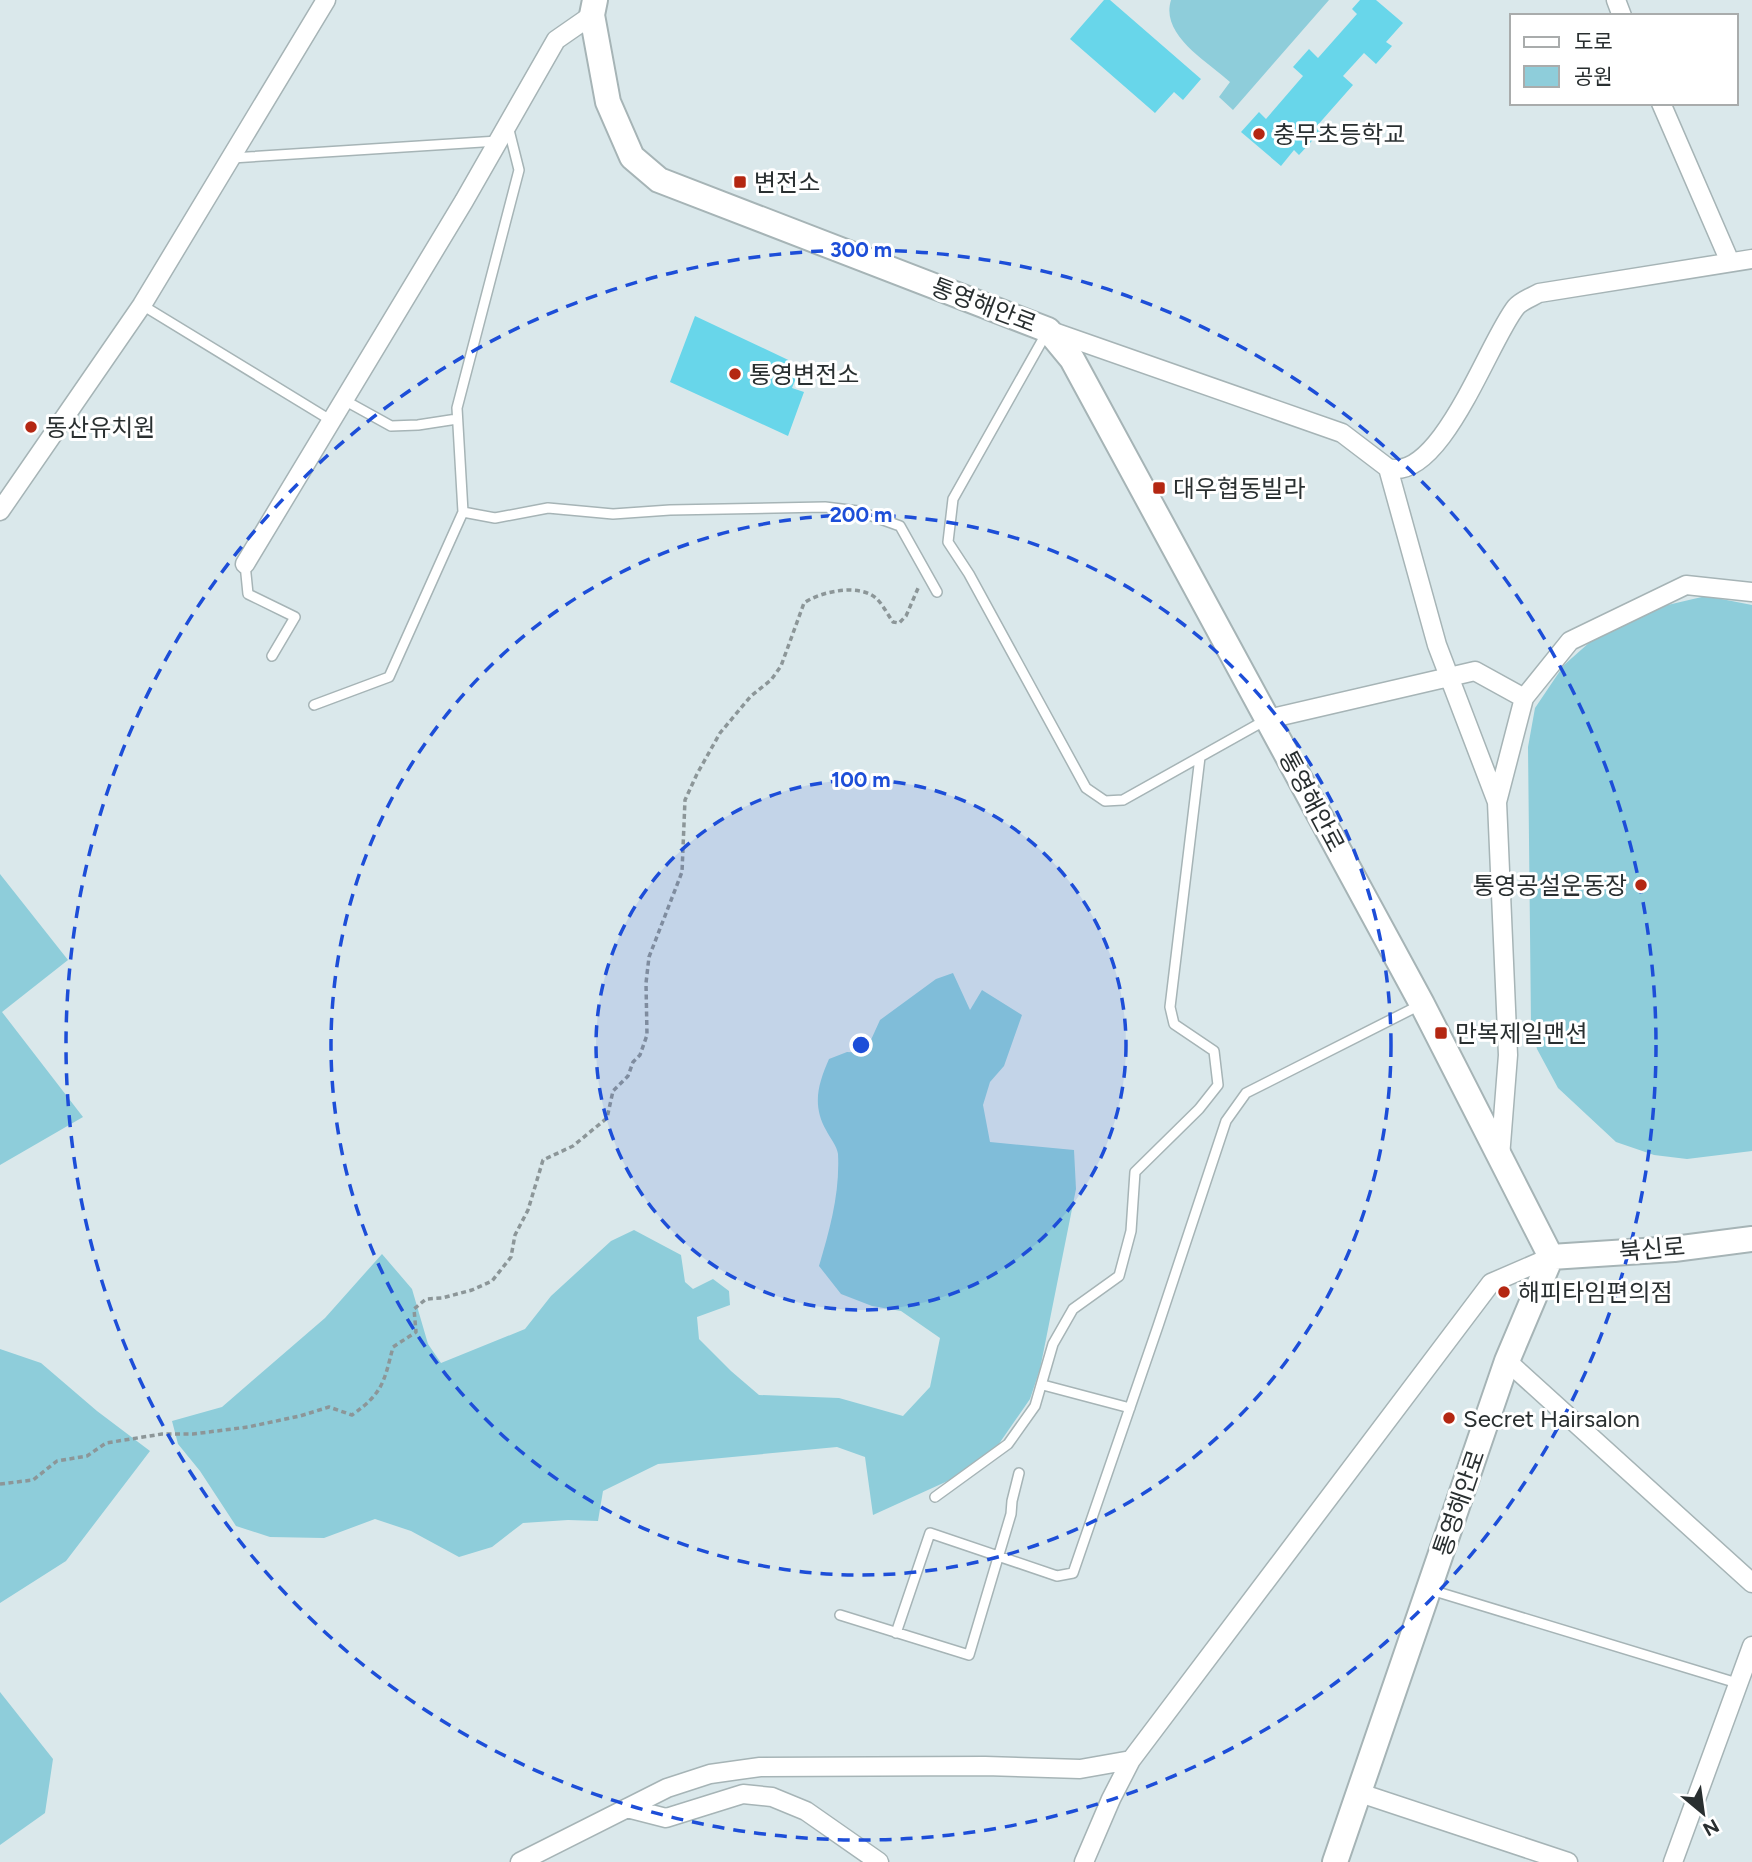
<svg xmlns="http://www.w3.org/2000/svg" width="1752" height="1862" viewBox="0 0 1752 1862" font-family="Figtree,'Noto Sans KR',sans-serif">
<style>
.green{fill:#8ecdda}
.building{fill:#68d6ea}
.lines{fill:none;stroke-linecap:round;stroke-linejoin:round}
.lane-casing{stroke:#a6b4b6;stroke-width:12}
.street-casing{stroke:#a6b4b6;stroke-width:21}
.secondary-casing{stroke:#a6b4b6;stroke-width:28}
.path{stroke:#8c9698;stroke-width:3.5;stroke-dasharray:5 3.5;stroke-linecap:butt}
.lane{stroke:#fff;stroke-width:9}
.street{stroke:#fff;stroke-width:18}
.secondary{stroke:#fff;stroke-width:24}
.ring{fill:none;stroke:#1d4ed8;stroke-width:3.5;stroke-dasharray:12 9}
.poi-dot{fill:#b42712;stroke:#fff;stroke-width:2.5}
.labels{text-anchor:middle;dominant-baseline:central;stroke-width:6;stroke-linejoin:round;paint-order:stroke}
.poi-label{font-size:24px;fill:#292f30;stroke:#fff;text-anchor:start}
.street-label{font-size:24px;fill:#292f30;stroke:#fff}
.centre{fill:#1d4ed8;stroke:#fff;stroke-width:3.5}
.ring-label{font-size:21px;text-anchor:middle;font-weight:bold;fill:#1d4ed8;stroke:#fff;stroke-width:6;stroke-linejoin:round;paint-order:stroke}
</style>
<rect width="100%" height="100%" fill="#dae8eb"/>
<path class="green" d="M1171,0H1329L1233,110L1219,97L1230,82C1207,61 1160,35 1171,0Z
M1706,596L1752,605V1151L1687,1159L1654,1155L1616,1142L1558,1088L1537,1049L1531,1024L1528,747L1535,708L1564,665L1599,634L1659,607Z
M0,874L68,960L2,1012L83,1117L0,1165Z
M953,973L970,1010L982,990L1022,1015L1004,1066L990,1082L983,1105L990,1142L1074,1150L1076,1189L1040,1369L1030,1399L985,1464L873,1515L865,1457L837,1447L658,1464L603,1491L598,1521L568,1520L523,1523L492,1547L459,1557L411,1531L375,1519L324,1538L270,1537L236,1526L200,1471L178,1444L172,1421L222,1407L325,1318L382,1254L412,1289L428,1344L441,1363L525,1329L551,1296L611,1241L634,1230L681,1255L685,1282L693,1289L713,1279L729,1291L730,1305L697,1317L699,1339L731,1371L759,1395L839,1398L903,1416L930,1387L940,1338L901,1311L872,1306L841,1294L819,1266C830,1229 840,1193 838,1154C837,1146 830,1138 826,1130C812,1105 818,1084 829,1059L847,1052L865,1053L880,1020L936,979Z
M0,1349L41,1363L97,1411L150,1451L66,1561L0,1603Z
M0,1692L53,1759L45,1813L0,1845Z"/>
<path class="building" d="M1104,0H1110L1201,79L1183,100L1174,92L1155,113L1070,39Z
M1360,0H1376L1403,23L1386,42L1392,46L1376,64L1364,53L1343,76L1353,85L1316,127L1321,131L1299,155L1294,150L1281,166L1241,132L1259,112L1266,119L1303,76L1293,67L1309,49L1318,58L1357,14L1352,9Z
M695,316L801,366L792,388L804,392L788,436L670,382Z"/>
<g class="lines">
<defs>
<path id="lane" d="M232,158L498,141
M142,305L332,421
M1047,332L953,499L948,542L969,574L1086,788L1105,801L1123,800L1264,721
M344,400L391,426L418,425L457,419
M463,512L495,518L548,508L613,514L670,510L825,507L858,511L900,526L937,592
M245,564L248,594L295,617L272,656
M314,705L389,677L463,512L457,408L519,170L508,126
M1043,1385L1130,1408
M935,1497L1008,1444L1035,1406L1053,1344L1073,1309L1119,1276L1131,1231L1135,1172L1199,1109L1218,1085L1214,1051L1174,1024L1170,1007L1200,757
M1431,1590L1737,1683
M840,1615L969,1655L1011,1514L1012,1501L1019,1473
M896,1633L930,1533L1057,1576L1073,1573L1158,1326L1226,1121L1246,1093L1420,1005"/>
<path id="street" d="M1616,0L1622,16
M1661,103L1730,262
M1048,330L1342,433L1388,468C1441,483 1489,340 1516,307C1521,301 1532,297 1539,293L1752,259
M1388,468L1437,645L1497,802L1508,1055L1500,1157
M0,511L142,305L326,0
M245,564L464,201L556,40L592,15
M1268,719L1475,671L1524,698
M1497,802L1524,698L1570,641L1686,585L1752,592
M1507,1361L1752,1583
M1360,1793L1568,1862
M627,1808L666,1818L743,1794L772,1797L806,1811L879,1862
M520,1862L667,1788L710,1774L760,1767L985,1766L1080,1769L1131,1760L1491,1283L1551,1257
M1084,1862L1111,1799L1131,1760
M1673,1862L1752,1646"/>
<path id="secondary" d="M595,0L592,15L608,102L632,157L659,180L1048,330L1072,359L1422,1004L1551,1257L1507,1361L1335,1862
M1551,1257L1674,1249L1752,1239"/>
</defs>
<use href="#lane" class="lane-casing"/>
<use href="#street" class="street-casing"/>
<use href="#secondary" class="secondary-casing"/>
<path class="path" d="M0,1484L33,1480L57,1461L87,1456L106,1443L162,1434H193L248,1427L300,1416L329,1407L352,1415C383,1393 384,1382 393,1347L416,1332L414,1309L426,1299L442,1298L472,1290L492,1281L511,1257L515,1235L528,1210L543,1160L573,1146L607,1118L613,1091L628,1076L633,1062L640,1055L647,1035L646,983L649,957L682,872L685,800L697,774L720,733L751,696L771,680L781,666L804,603C821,591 861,583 877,599C883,605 888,615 893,622L899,623L906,616L919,586"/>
<use href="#lane" class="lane"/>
<use href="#street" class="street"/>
<use href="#secondary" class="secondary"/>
</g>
<circle cx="861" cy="1045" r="265" fill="#1d4ed8" fill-opacity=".12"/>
<g class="ring">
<circle cx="861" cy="1045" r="265"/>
<circle cx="861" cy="1045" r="530"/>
<circle cx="861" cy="1045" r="795"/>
</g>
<g class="poi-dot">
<circle cx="1259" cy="134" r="7"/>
<rect x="733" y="175" width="14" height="14" rx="3.5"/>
<circle cx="735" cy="374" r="7"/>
<circle cx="31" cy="427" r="7"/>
<rect x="1152" y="481" width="14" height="14" rx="3.5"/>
<circle cx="1641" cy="885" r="7"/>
<rect x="1434" y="1026" width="14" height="14" rx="3.5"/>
<circle cx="1504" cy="1292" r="7"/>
<circle cx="1449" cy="1418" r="7"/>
</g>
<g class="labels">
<g class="poi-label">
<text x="1273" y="134">충무초등학교</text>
<text x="754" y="182">변전소</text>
<text x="749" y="374">통영변전소</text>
<text x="45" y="427">동산유치원</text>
<text x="1173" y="488">대우협동빌라</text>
<text x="1627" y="885" text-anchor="end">통영공설운동장</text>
<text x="1455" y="1033">만복제일맨션</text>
<text x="1518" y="1292">해피타임편의점</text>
<text x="1463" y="1418">Secret Hairsalon</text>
</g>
<g class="street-label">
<text transform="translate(984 305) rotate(21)">통영해안로</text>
<text transform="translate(1312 801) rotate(62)">통영해안로</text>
<text transform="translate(1652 1249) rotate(-5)">북신로</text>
<text transform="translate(1459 1503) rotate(-71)">통영해안로</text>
</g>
</g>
<circle cx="861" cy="1045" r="10" class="centre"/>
<g class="ring-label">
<text x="861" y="257">300 m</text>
<text x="861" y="522">200 m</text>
<text x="861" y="787">100 m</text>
</g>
<rect x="1510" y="14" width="228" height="91" fill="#ffffff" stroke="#a9acac" stroke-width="2"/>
<rect x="1524" y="37" width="35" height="10" fill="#ffffff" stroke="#a9acac" stroke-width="2"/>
<text x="1574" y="49" font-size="21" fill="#292f30">도로</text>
<rect x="1524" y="66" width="35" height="21" fill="#8ecdda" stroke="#a9acac" stroke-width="2"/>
<text x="1574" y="84" font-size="21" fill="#292f30">공원</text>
<g transform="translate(1703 1813) rotate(151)" stroke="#ffffff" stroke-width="5" paint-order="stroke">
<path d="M0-5L12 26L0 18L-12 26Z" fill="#292f30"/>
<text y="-10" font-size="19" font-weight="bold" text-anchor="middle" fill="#292f30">N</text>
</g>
</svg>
